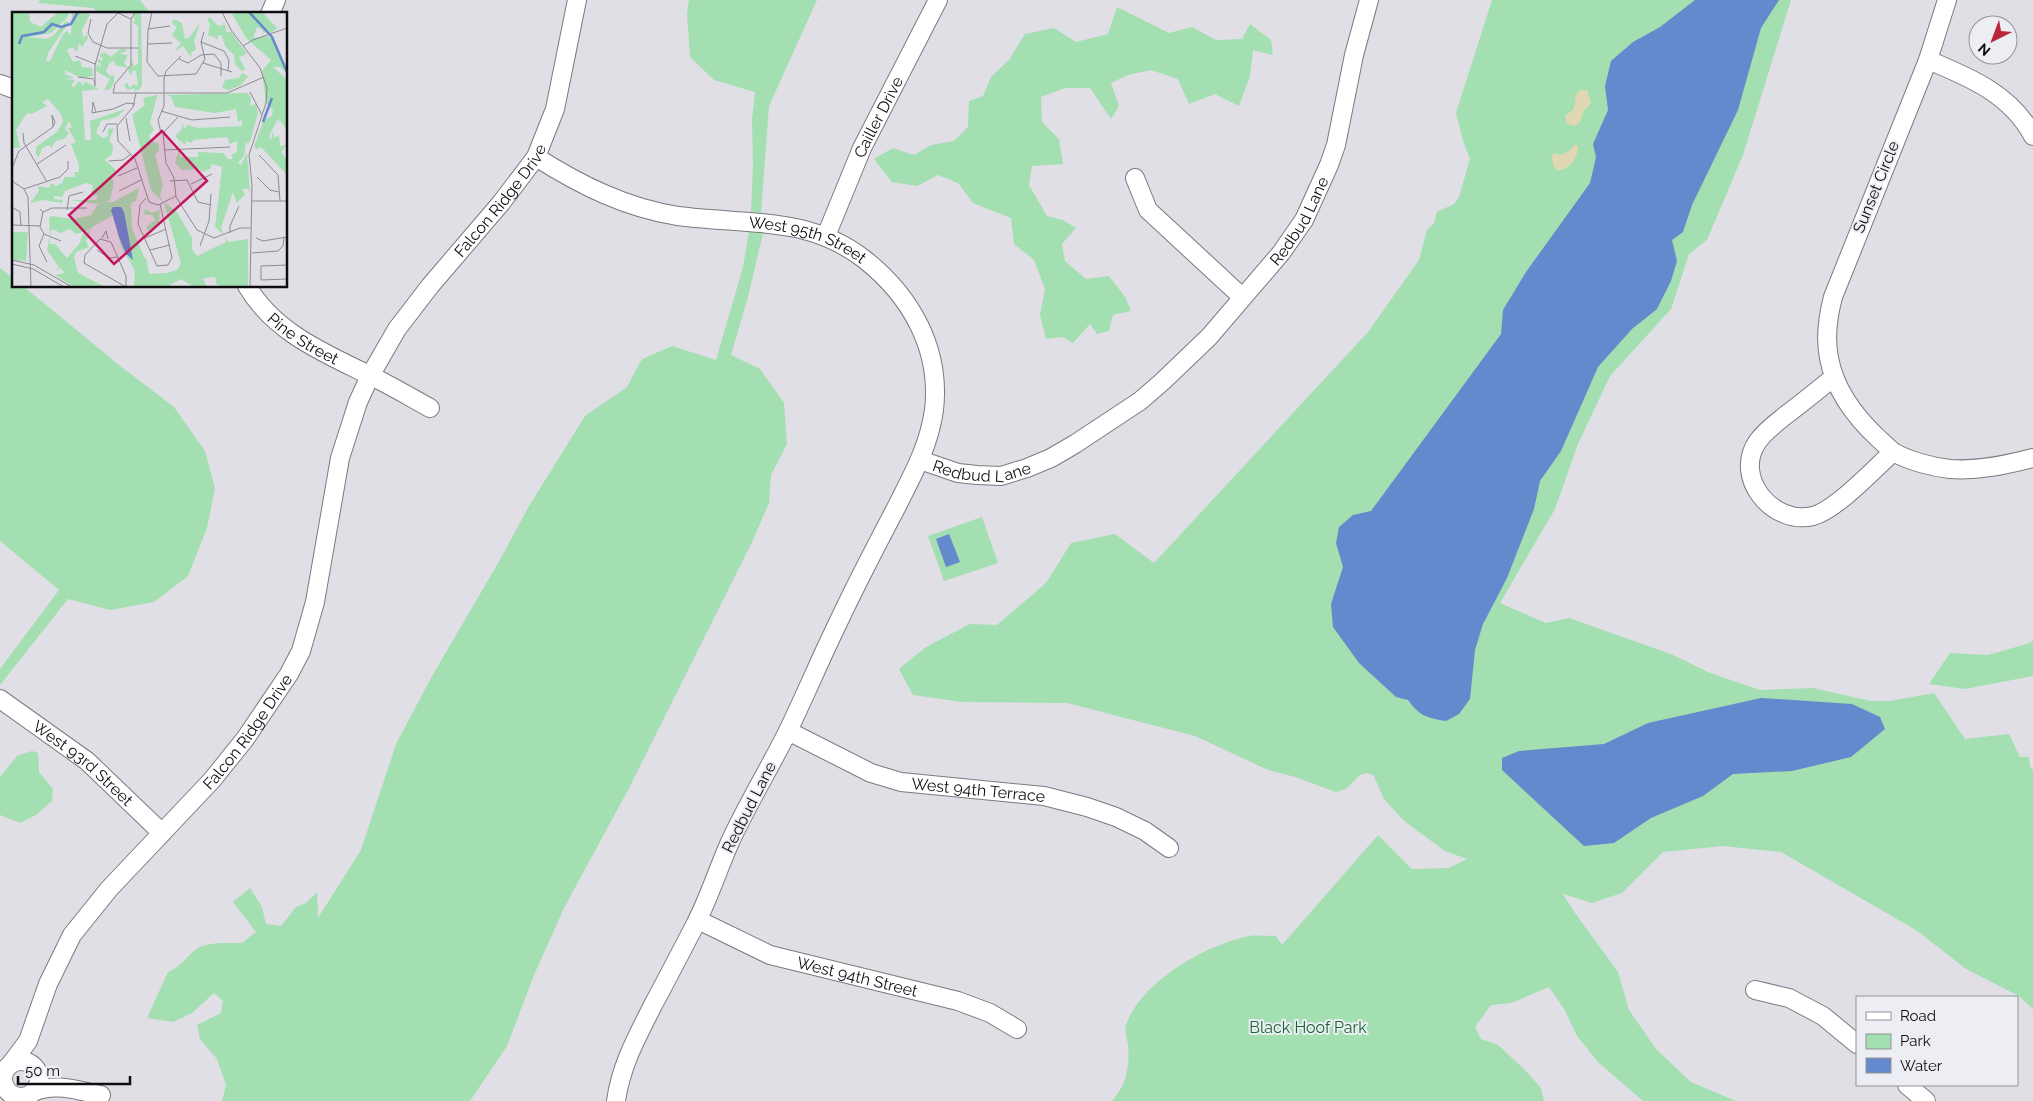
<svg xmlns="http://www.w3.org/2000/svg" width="2033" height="1101" viewBox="0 0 2033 1101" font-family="Raleway,sans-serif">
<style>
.green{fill:#a3dfb0}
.sand{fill:#e1d7b2}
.water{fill:#6589cd}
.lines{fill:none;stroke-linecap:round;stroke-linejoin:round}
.minor-casing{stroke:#7a7a80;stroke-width:20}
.minor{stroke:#fff;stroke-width:18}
.labels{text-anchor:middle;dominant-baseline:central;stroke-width:4;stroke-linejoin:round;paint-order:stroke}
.street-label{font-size:16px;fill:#0e0d10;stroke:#ededf4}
.park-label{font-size:16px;fill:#156835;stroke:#ededf4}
.inset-river{fill:none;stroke:#6589cd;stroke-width:2.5}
.inset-road{fill:none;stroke:#8c8b90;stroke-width:1}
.view{fill:#c2185b;fill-opacity:0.15;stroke:#c2185b;stroke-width:2.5}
.inset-edge{fill:none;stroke:#0e0d10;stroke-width:2.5}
</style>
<rect width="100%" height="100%" fill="#e0dfe6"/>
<path class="green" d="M40,0H140L148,10V14H100L93,8L38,3Z
M689,0H817L769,106L761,213L751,212L753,166L752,119L755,92L714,80L690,57L687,13Z
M1492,0H1791L1743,155L1707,240L1689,254L1671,309L1610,376L1578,444L1555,509L1500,603L1546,623L1569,618L1671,654L1710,673L1760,690L1813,688L1871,701H1890L1934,693L1965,739L2009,734L2020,757H2029L2030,767L2033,770V1009L2019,996L1966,969L1916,930L1781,852L1723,846L1663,852L1622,893L1592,903L1563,894L1575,913L1618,972L1629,1010L1656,1049L1691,1082L1736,1101H1643L1598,1062L1577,1036L1564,1009L1549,987L1511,1003L1491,1005L1475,1027L1481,1039L1498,1045L1525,1070L1541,1088L1544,1101H1112C1127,1085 1130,1065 1128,1044C1127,1039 1124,1030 1126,1025C1141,981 1206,945 1249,936C1258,935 1268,936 1276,936L1282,945L1378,835L1412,869L1449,868L1467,859L1445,851L1404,821L1384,799L1374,776L1368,773L1360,775L1346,789L1336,792L1295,777L1268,770L1195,736L1067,703L962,702L913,695L899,669L926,647L970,624L997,625L1046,583L1071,543L1115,534L1154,563L1368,332L1419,260L1427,230L1434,223L1437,212L1454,204L1459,197L1470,159L1463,141L1456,113Z
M1117,7L1169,33L1192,27L1216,40L1242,39L1250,24L1271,40L1273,55L1253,50L1250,76L1239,106L1215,94L1189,104L1178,79L1151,70L1128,75L1111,83L1119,106L1111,119L1090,88H1065L1041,97L1042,122L1059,139L1063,164L1032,166L1029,185L1047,216L1063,220L1076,228L1062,244L1065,261L1086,279L1109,276L1125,297L1131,311L1113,315L1109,331L1097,334L1090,324L1073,343L1062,337L1046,339L1040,315L1045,289L1034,260L1014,244L1011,218L973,203L958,183L938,175L917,186L892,182L874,159L893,148L914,155L931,145L954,141L968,127L969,101L983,96L991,77L1009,60L1025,34L1054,28L1076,42L1108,34Z
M749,231L763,233L748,297L731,355L760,369L784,403L787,444L771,475L769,503L752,542L628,790L564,908L534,975L507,1046L470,1101H222L226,1085L217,1059L200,1039L197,1025L221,1013L223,1001L214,993L192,1013L173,1022L147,1018L168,972C182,967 191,950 202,946C214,942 230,943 242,943L256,932L233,902L250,888L262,907L266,924L281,926L296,907L306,903L317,892L318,918L361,850L396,744L431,678L501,558L529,506L585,416L627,387L642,359L672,346L716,360L743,267Z
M0,268L14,279V286H23L119,365L174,407L205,451L215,488L207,528L188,576L154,602L110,610L68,599L0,685V669L59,590L0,541Z
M982,517L998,563L944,581L928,536Z
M2033,640V676L1965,689L1929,684L1950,653L1988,655L2030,643Z
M32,751L38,753L39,772L53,789L52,801L36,815L20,823L0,815V777L17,756Z"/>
<path class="sand" d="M1581,90H1587L1591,102L1588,107L1584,110L1580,122L1575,126L1567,124L1565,116L1574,109L1576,94Z
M1574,145L1578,146C1578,159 1570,168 1558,171L1554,167L1551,157L1554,153L1561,155L1570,150Z"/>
<path class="water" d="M1695,0H1779L1761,28L1738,110L1692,205L1683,232L1672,240L1677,261L1671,281L1657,309L1632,329L1598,367L1561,451L1540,481L1534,509L1507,578L1483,624L1475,650L1470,699L1459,714L1446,721C1428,718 1419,716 1408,700L1396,697L1359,663L1333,627L1331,604L1343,567L1336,543L1339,527L1353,515L1371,511L1501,334L1503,310L1526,272L1590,183L1596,157L1593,144L1608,110L1605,86L1611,61L1633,42L1660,27Z
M949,534L960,562L946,567L936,539Z
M1761,698L1852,704L1880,717L1885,729L1851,757L1792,771L1733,774L1703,796L1651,818L1614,843L1584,846L1502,770V758L1519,751L1604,744L1648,723Z"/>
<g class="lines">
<defs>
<g id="minor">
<path d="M1947,0L1928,60L1833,297C1828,316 1825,338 1829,358C1835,391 1856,418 1880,440C1885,444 1890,450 1895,453C1910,461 1932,467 1950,469C1978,471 2006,465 2033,458"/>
<path d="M270,14L276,0"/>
<path d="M1928,60C1969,77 2011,94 2033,136"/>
<path d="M0,84L14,89"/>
<path id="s1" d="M536,157C580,185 626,208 678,216C745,225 807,215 864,259C911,296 941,349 934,410C929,446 913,474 897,506C876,546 855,586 836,627C819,662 804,698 787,733C769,769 747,805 730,842C718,869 709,898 695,925C681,952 667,979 653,1005C637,1037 621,1065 616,1101"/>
<path d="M1135,178L1148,210L1242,297"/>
<path id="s2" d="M826,236L862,148L938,0"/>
<path id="s3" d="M247,286C274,332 324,353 369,375C390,385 410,397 430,408"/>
<path d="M1834,377C1818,390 1802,403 1786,415C1776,423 1765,431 1758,441C1732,477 1773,526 1813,516C1836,510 1874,469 1893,452"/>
<path id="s4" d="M920,460L958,473L977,475L1001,476L1027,468L1051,458L1075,444L1140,401L1162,382L1209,337L1281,253L1304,220L1329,165L1336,145L1354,55L1369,0"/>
<path id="s5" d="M0,699L87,761L162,833"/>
<path id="s6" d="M788,731L871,773L901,782L1044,796L1087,807L1116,817L1145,831L1169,848"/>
<path id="s7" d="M698,920L770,955L958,1001L990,1013L1017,1029"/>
<path d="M1755,990L1789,998L1823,1016L1857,1044"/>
<circle cx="21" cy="1079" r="18"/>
<path id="s8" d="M10,1065L28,1041L48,984L72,935L109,889L212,780L245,739L289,674L301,651L315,602L340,458L358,402L370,376L397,329L430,286L501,203L536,157L555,109L577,0"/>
<path d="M1907,1085L1926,1101"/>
<path d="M33,1092C55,1082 79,1091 101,1095"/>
</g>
</defs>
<use href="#minor" class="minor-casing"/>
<use href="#minor" class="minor"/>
</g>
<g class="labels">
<g class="street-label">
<text stroke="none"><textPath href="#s2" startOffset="130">Cailler Drive</textPath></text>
<text transform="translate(1876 187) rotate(-68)">Sunset Circle</text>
<text stroke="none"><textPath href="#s8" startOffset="1015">Falcon Ridge Drive</textPath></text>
<text stroke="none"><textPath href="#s4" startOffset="484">Redbud Lane</textPath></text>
<text stroke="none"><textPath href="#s1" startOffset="288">West 95th Street</textPath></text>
<text stroke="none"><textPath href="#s3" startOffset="78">Pine Street</textPath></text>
<text stroke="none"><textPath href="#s4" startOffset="64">Redbud Lane</textPath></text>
<text stroke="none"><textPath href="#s8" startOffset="414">Falcon Ridge Drive</textPath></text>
<text stroke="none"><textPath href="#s5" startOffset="105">West 93rd Street</textPath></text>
<text stroke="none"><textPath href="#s6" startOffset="202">West 94th Terrace</textPath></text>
<text transform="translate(749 807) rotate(-63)">Redbud Lane</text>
<text stroke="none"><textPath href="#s7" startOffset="170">West 94th Street</textPath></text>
</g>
<g class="park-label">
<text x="1308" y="1027">Black Hoof Park</text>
</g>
</g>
<g transform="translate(12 12)">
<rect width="275" height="275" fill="#e0dfe6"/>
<path d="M0,0H17L18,10L29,15L46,0H57L55,6L39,21L16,25L34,27L41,24L54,9L57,10L36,41L34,49H38L51,22L55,19L59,24L60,0L78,2L70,18L71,26L75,22L76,26L70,35L67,31L65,40L60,35L55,38L61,50L68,48L70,55L80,56L81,64L69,66L53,58V62L63,66L52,67L63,68L59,74L62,75L67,69L72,74V69L87,77L70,79L73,128H79L78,109L113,97L105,105L89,109L84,121L91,126L96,124V117L102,116L97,128L101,134L100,142L93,148L104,158L99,164L102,171L98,188L93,190H101L127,176L124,189L119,191L120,216L133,247L134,245L137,262L155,261L165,258L169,252L152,190L165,200L180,226V237L185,244L214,230L213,225L216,230L236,227V275H209L204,272V266L199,265L191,267L195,275H182L169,267L156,274L122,275L123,259L109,234L102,203L80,215L74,229L77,235L64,240L62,246L66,261L93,275H62L43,263L53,261L48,256L42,260L47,255L35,238L38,225V232H43L55,246L68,231L71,221L73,223L79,217L65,222L57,217L49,221L40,217L38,224L37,207L39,204L62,207L79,203L86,192L57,188H84L86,184L79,182L81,173L74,171L53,179L50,185L42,184V187L51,188L50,191L31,188L18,191L27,179L26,174L37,176L39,171L44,174L50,171L53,165H63L62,160H67V153L59,132L64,130L56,116L60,115L57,109L53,117L57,121L52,127L43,129L40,136L37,133L30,136L27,145L24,143V135L45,120L51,110L49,102L36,87L30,90L35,94L20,102L15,101L4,118L8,136H0ZM123,0L129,2L130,55V73L127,78L122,79L123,76L116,78L112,74L115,70L118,76L121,72L126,74L124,59L121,58L119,63L116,59L120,48L122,54L126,52V14L120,10L124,9L121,6ZM219,0H250L265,16L259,21L245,8L256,22L252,20L251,23V18L245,15L241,26L255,24L260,27L275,61L268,55H261L275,68V119L270,110L267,109L266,112L267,105L257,124L259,129L261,118L262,126L267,123L268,134L275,133L269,140L275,148V163L249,135L245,137L242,134L252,108L260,104L261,98L254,91L250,59L259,48L234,26ZM198,5L206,14L212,13L210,9L213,12L214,20H219L235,42L227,45L233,57L230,59L223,52L222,43L213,34L210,24L206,23V27L196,23L198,12L195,8ZM162,7L170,11L173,27L177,26L188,11L182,29L184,38L179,40L180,46L171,34L162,40L169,31L160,23L165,15L160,11ZM108,37H113L115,39L107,42L116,43L112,51L116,56L103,53L102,48L97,52L94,59L98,64L102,63V70L99,77L92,78L98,67L84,59L85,52L88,55L89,52L85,50L87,47L90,49L91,46L87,44L92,40L99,45ZM230,61L236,64L229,73L217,78L210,76L213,68L227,66ZM235,81L239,85L238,94L244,92L246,101L239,127L236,132L234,130L232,144L226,151L229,153L235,141L238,181L236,177H230L233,182L225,191L221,180L209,216L212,223L203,215L210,155L200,152L198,157L190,160L187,157L170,158L163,151L167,138L168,145H186V140L211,141L216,147H221L219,143L225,140V129L218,132L215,125L181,128L180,131L174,129L173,133L168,128L167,137V128L163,124L170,117V111L173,117L175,113L186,116L230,114V108L226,110L224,97L203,101L163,95L159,84L153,83ZM151,82L146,83L144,88L138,111L142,118L137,123L139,129L147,132V139L143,142L151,174L148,183L151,190L139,178L121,107V102L133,93L131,87L134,85ZM133,197L140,201L148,198L147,210L137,219L134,215L143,208L140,203L131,202ZM0,220H16L14,249L0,248Z" fill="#a3dfb0"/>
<path d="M101,195H109L112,200L121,248L114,242L107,225L99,198Z" fill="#6589cd"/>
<path class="inset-river" d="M237,0L260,25L275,60M7,32L10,24L32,20L40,12L49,15L59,12L66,0M251,110L260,86"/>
<path class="inset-road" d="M140,0L136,19L135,50L146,64L184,62L193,47L189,30L192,20M165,0H195M210,0L219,18L248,56L255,76L254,91L237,143L240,173L238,275M106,1L119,7L123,0M79,7L76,21L81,30L95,36H126M119,7V53L103,72L101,81H215L252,65M136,17L158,14M189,30L212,39L217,48L216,59M135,32L160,31M231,34L241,28L275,16M63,44L83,52M167,47L176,51L189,43L202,42L209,51V64M191,51L220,60M66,65L82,67M152,67L154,59L169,44M82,68L83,74V53L95,12L106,1M238,80L250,103M124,81L121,95L105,114L106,129L123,147L137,190L146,193L164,184M149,99L180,108L218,105M84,100L81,90L80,101L101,97L115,91L123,92M114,106L118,129M91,120L95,112H105M11,121L12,131L35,170M149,121L146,108L152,94V66M151,121L166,105M151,122L154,151L162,166L164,185L185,218L202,226L228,216H239M153,138L218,135M247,143L266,163L268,189M97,149L111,148L119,142M25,152L54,133M0,156L7,139L41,115L43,110L40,103L41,114M106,164L125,156M245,165L258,178L267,180M0,169L12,177L16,185L19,275M158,169L175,168L186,190L199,193M179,172L200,162M12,177L48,165L56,157V149M107,179L129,168M134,186L128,193L126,212L145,254M240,189H275M0,195L8,200L9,214M28,197L31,200L28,215L32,222L27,234L35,250M55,198L57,184L71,180M31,200L40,196H75M0,213L28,214M218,221V214L227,194M32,222L49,229M90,226L94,219L96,227M133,226L154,217M244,226L251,229L275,225M188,234L197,209L199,182M85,238L97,246L105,245M138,238L158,233M240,241L266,239L271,234L272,225M0,248L22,253L60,275M0,252L21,257L52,275M275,253L249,254V268L275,267M145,254L156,253L160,246L148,192M114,275L72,251L73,243L88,227L99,230L114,264V275"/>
<path class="view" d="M150,119L195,169L102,252L57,203Z"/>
<rect width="275" height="275" class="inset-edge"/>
</g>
<rect x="1856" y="996" width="162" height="90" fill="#ededf4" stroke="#949399"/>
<rect x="1866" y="1012" width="25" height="8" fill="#ffffff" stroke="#949399"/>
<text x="1900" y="1021" font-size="15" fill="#0e0d10">Road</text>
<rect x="1866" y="1034" width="25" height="15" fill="#a3dfb0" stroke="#949399"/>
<text x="1900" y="1046" font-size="15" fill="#0e0d10">Park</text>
<rect x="1866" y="1058" width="25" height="15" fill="#6589cd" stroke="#949399"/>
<text x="1900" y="1071" font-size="15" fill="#0e0d10">Water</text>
<g transform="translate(1993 40) rotate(222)"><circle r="24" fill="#ededf4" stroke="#949399"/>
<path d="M0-4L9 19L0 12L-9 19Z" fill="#b9273c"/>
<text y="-8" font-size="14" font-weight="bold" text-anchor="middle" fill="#0e0d10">N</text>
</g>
<path d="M18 1076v8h112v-8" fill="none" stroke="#0e0d10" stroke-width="2.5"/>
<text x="25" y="1076" font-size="15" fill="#0e0d10" stroke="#ededf4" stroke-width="4" paint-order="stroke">50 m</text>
</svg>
